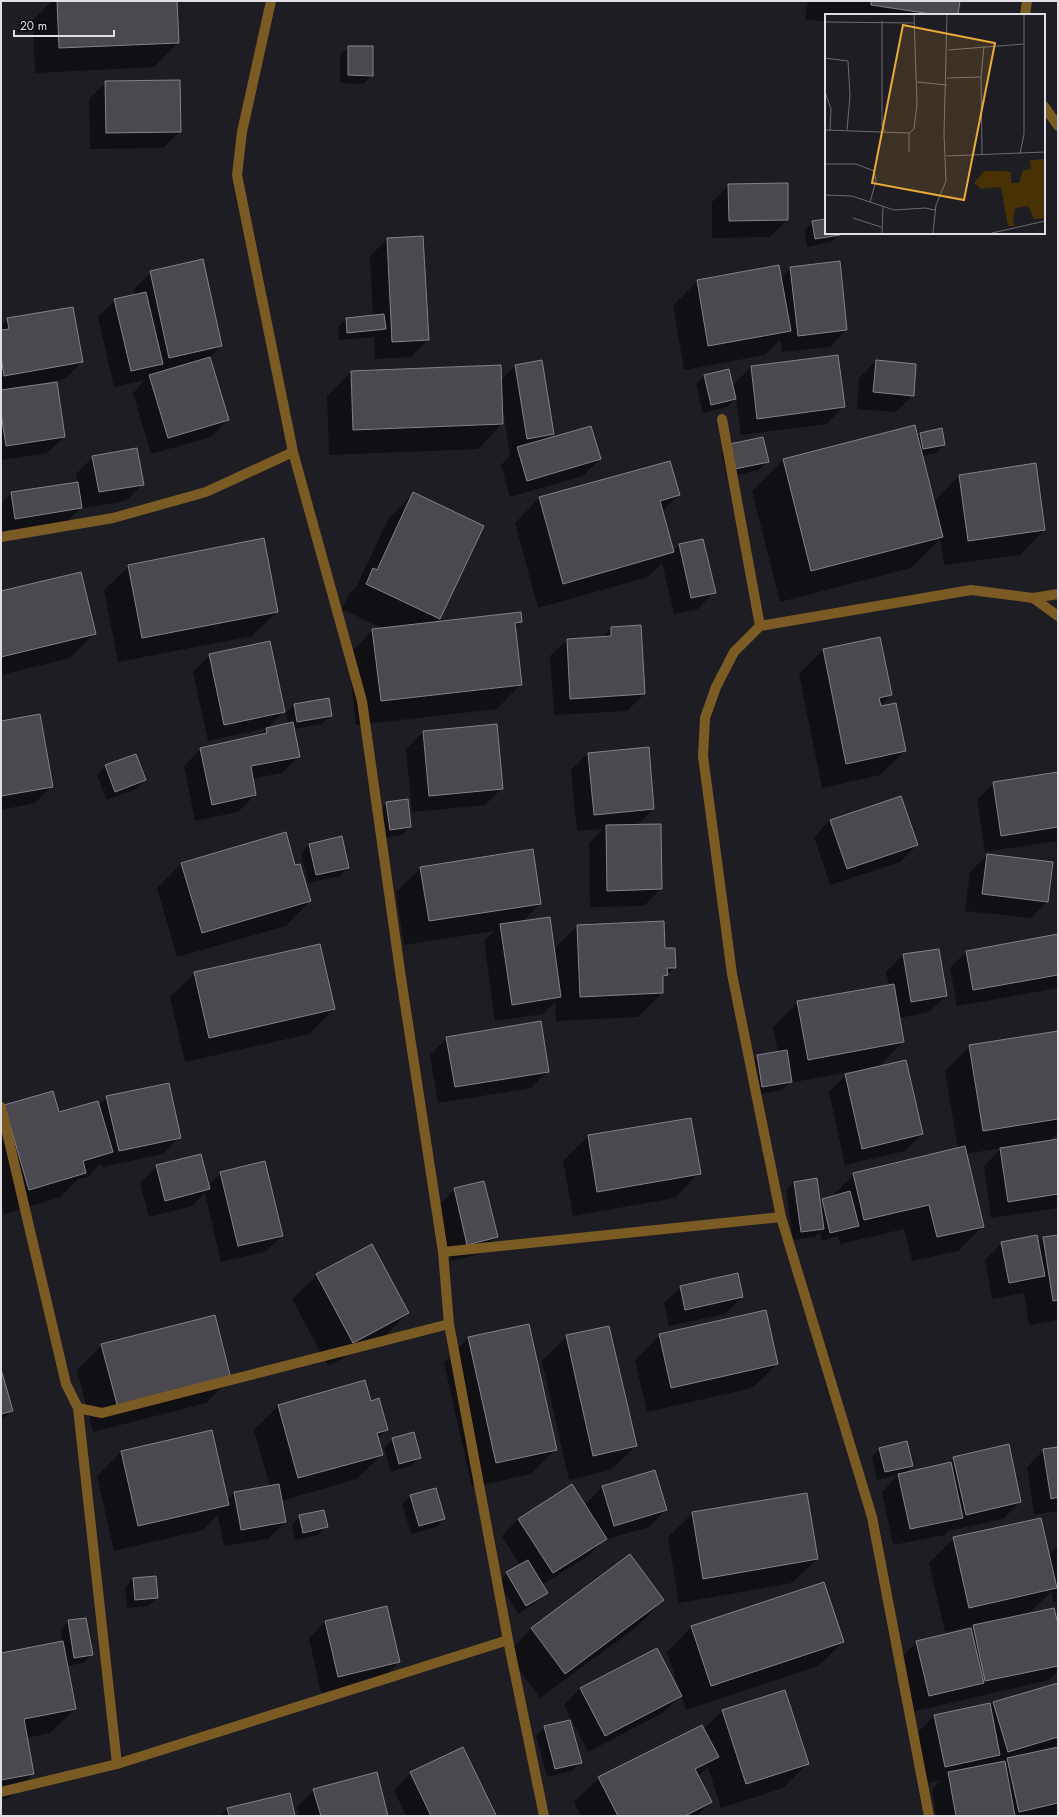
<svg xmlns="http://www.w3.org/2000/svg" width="1059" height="1817" viewBox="0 0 1059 1817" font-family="Jost,sans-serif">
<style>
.shadow{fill:#0007}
.building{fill:#4b4850;stroke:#83818a}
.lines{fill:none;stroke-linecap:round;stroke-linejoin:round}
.minor{stroke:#7a5b24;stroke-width:10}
.inset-road{fill:none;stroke:#6c6a70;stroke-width:1}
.view{fill:#e8ab37;fill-opacity:0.15;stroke:#e8ab37;stroke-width:2}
.inset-edge{fill:none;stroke:#e0dee3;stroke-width:2}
</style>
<rect width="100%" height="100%" fill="#1f1d24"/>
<path class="shadow" d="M52,1H176L178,43L154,67L35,73L33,20Z
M808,1H959L957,15H826V22L805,19Z
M349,47L372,75L364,84L340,83V55Z
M106,82L180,131L163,148L90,149L89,99Z
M787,184V220L770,237L712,238V202L729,185Z
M826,220V233L839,234L831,242L807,247L804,231L813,222Z
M387,239L428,340L411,357L375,359L374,337L339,340L338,327L346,319L373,316L370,256Z
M791,268L846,330L830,347L782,352L780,340L765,355L684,370L673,306L697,281L781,278Z
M151,272L221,346L209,358L228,420L211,437L151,454L133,393L145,380L114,387L98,317L115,300L135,295L134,289Z
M8,319L82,362L65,379L1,390V391L64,437L47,453L1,460V325Z
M837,356L843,407L827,424L741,435L736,398L727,407L703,413L696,384L704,376L728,370L734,395H736L734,384L751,367Z
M876,361L913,395L896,412L857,409L859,378Z
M515,366L553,434L547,440L600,459L583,476L510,497L501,465L510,456L503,412H502V424L478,449L329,455L327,396L351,372L501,380Z
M921,434L944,445L936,453L922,456L933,502L959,476L1035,465L1044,530L1020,555L944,565L940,539L911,568L780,602L752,491L783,460L917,437Z
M730,445L768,461L759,470L727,477L722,454Z
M93,457L143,484L126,501L82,508V507L64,525L1,534V503L12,493L78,483L76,474Z
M670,462L679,495L662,511L673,552L679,545L703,540L714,592L698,609L674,614L662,563L648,577L538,608L515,523L539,498Z
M413,494L439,618L434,623L521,622L515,628L521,684L497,709L356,725L348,655L373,630L384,629L342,609L349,594L356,587L389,518Z
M129,566L277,612L252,636L118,662L104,590Z
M1,592L94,634L70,658L1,675Z
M611,628L644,694L627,711L554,715L550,656L567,640L601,638Z
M823,650L891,695L878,708L905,751L880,775L822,788L799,674Z
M210,655L284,711L267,729L288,724L286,713L294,705L330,716L322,724L293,729L299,756L282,773L252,779L255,795L238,812L195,821L184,766L201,749L259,736L267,728L208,741L193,672Z
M1,722L52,786L35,803L1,810V797L34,791V789L1,795Z
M496,725L502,788L485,805L412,812L406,749L423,732Z
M588,753L653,809L637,826L661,889L644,906L590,907L589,843L603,829L577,831L571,770Z
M135,755L145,780L136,789L107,800L97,775L105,766Z
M1058,773V841L985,852L977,800L994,783Z
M387,803L410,826L402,835L382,838L379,812Z
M830,820L917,845L900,862L830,885L814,837Z
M309,845L348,867L340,876L308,883L301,853Z
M987,855L1047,902L1031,918L965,911L970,872Z
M182,863L295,866L310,901L286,926L177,957L157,888Z
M421,868L540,904L522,922L553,950L577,926L664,949L675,967L662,980V993L638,1017L556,1021L555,1002L543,1014L495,1021L484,941L494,931L404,945L396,892Z
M1058,935V988L957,1006L950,968L967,951Z
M938,950L946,996L929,1012L899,1018L903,1042L877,1068L922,1134L905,1151L845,1165L829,1092L846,1075L866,1070V1069L789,1083L782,1090L754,1095L749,1064L758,1056L778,1053L773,1027L798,1002L889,986L886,972L903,955Z
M195,973L334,1009L309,1034L185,1062L170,997Z
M1058,1032V1132L1048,1142L1058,1140V1208L991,1218L984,1166L1002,1148L966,1154L983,1226L958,1251L912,1261L904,1229L840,1244L838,1236L822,1241L820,1232L815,1237L793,1240L786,1191L794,1182L816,1179L819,1202L822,1199L830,1198L854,1174L958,1149L945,1071L970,1046Z
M447,1038L548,1071L531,1088L438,1103L430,1055Z
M107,1097L179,1137L163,1154L102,1167L101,1163L88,1177L78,1179L61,1197L4,1214L1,1202V1110L58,1114L98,1106Z
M690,1119L699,1173L675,1198L573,1216L563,1161L588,1136Z
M157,1166L208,1186L221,1173L282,1236L265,1252L221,1262L205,1193L192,1206L149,1217L140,1183Z
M455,1189L497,1237L480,1254L451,1261L438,1206Z
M1058,1236V1320L1029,1325L1024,1293L992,1299L985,1260L1002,1243L1038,1244L1044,1238Z
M317,1275L408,1313L384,1337L328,1366L292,1299Z
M681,1287L742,1297L725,1314L669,1326L664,1303Z
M660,1335L777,1364L752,1388L647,1412L635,1360Z
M567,1336L636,1446L611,1470L569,1480L542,1361Z
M468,1338L556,1449L531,1474L472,1487L444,1363Z
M102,1345L230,1379L206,1403L93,1432L77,1370Z
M1,1373L11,1411L1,1421Z
M370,1402L387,1429L377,1439L381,1455L357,1479L281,1501L285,1522L268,1539L224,1546L218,1515L203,1530L114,1551L97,1476L121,1452L227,1500L234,1493L270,1487L254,1430L278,1406Z
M393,1439L420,1457L411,1466L391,1472L384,1448Z
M1058,1448V1511L1034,1515L1027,1467L1044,1450Z
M880,1449L912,1466L904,1474L948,1464L954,1458L1020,1502L1003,1519L948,1531L945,1535L893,1545L882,1492L898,1475L877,1480L872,1457Z
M602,1487L666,1510L649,1527L604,1540L588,1556L542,1585L547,1593L538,1601L518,1614L499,1582L507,1573L520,1565L502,1536L518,1519L587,1509L586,1504Z
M411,1496L444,1519L436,1527L411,1534L402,1504Z
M693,1513L817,1559L792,1583L679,1603L668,1537Z
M300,1516L326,1527L318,1535L295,1540L292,1525Z
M954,1538L1048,1555L1058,1546V1601L1053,1602L1052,1591L1028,1614L1058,1629V1671L1049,1680L912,1712L900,1658L917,1642L970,1630L975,1625L945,1632L929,1563Z
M630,1555L663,1600L639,1625L540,1698L507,1653L531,1629Z
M155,1578L157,1598L148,1606L127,1608L125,1587L133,1579Z
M69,1621L92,1655L83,1663L67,1666L75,1709L50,1733L26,1738L33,1774L9,1798L1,1800V1654L62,1642L61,1629Z
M325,1622L399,1662L382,1679L321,1693L309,1638Z
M691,1627L843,1642L818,1666L686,1710L681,1695L664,1712L588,1752L564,1705L580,1688L679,1689L667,1652Z
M1058,1684V1816H936L932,1789L941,1780L928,1783L917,1733L934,1716L989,1707L993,1703Z
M784,1691L807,1764L783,1788L721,1808L708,1767L697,1777L710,1802L697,1816H581L574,1802L599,1778L703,1730L722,1711Z
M545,1727L580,1762L572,1771L547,1777L536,1736Z
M411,1773L495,1814L493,1816H406L394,1790Z
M314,1790L387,1816H300L297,1807Z
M289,1795L294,1816H220L227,1809Z"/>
<path class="building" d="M57,1H177L179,43L59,48Z
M871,1H960L958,15H938L871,5Z
M348,46H373V76L348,75Z
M180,80L181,132L106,133L105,81Z
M788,183V220L729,221L728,184Z
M826,219V233H840V235L815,239L812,221Z
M423,236L429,340L392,342L387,238Z
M203,259L222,346L169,358L150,271Z
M840,261L847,330L798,336L790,267Z
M779,265L791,331L708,346L697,280Z
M146,292L163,364L131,371L114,299Z
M73,307L83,362L4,376L1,357V330L9,329L7,318Z
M384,314L386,329L347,333L346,318Z
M838,355L845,407L757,419L751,366Z
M210,357L229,420L168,438L149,375Z
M542,360L554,434L527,439L515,365Z
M876,360L916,364L914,396L873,392Z
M501,365L503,424L353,430L351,371Z
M729,369L736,399L711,405L704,375Z
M57,382L65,437L6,446L1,413V390Z
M915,425L943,537L811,571L783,459Z
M591,426L601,459L527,481L517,447Z
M942,428L945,445L923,449L920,433Z
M763,437L769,462L735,469L730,444Z
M137,448L144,485L99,492L92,456Z
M670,461L680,495L660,501L674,552L563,584L539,497Z
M1036,463L1045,530L968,541L959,475Z
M78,482L82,508L15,519L11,492Z
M413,492L484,526L440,619L366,584L373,568L377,570Z
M264,538L278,612L142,638L128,565Z
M703,539L716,593L691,598L679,544Z
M81,572L96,634L1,657V591Z
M521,612L522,622L515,623L522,685L381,701L372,629Z
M641,625L645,694L570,699L567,639L611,636V627Z
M880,637L892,695L879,698L881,706L896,703L906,751L846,764L823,649Z
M270,641L285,712L224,725L209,654Z
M329,698L332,716L297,722L294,704Z
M40,714L53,787L1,796V721Z
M293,722L300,757L251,766L256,795L212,805L200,748L267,733L266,728Z
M497,724L503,789L429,796L423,731Z
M649,747L654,809L594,815L588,753Z
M136,754L146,780L115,792L105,765Z
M1058,772V827L1001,836L993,782Z
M901,796L918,845L847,869L830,820Z
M408,799L411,827L390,830L386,802Z
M661,824L662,889L607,891L606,825Z
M286,832L295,865L300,864L311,901L202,933L181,863Z
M342,836L349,868L316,875L309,844Z
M533,849L541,904L429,921L420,867Z
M987,854L1053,862L1048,902L982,894Z
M550,917L561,997L512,1005L500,924Z
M664,921L665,948H675L676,968H667L668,975L663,976V993L580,997L577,925Z
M1058,934V975L973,990L966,951Z
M320,944L335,1009L209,1038L194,972Z
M939,949L947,996L911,1002L903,954Z
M894,984L904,1042L808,1060L797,1001Z
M541,1021L549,1072L455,1087L446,1037Z
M1058,1031V1119L983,1131L969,1045Z
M787,1050L792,1082L762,1087L757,1055Z
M906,1060L923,1134L862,1149L845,1074Z
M169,1083L181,1138L119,1151L106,1096Z
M53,1091L59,1112L98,1101L113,1152L83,1161L86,1173L29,1190L4,1105Z
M691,1118L701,1174L597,1192L588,1135Z
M1058,1139V1194L1008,1202L1000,1148Z
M965,1146L984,1227L937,1237L929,1205L864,1220L853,1173Z
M201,1154L210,1189L165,1201L156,1165Z
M265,1161L283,1236L238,1246L220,1172Z
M817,1178L824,1229L801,1232L794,1182Z
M484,1181L498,1237L467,1245L454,1188Z
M850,1191L859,1226L830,1233L822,1199Z
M1037,1235L1045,1276L1009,1283L1001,1242Z
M1058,1235V1300L1053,1301L1043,1237Z
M372,1244L409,1313L353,1343L316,1274Z
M738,1273L743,1297L685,1310L680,1286Z
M766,1310L778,1364L671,1388L659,1334Z
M215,1315L231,1379L118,1408L101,1344Z
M529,1324L557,1450L496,1463L468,1337Z
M609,1326L637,1446L593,1456L566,1335Z
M1,1369L13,1411L1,1414Z
M365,1380L371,1401L379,1398L388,1430L377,1433L383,1455L298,1478L278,1405Z
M212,1430L229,1505L138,1526L121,1451Z
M414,1432L421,1458L399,1464L392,1438Z
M907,1441L913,1466L885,1472L879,1448Z
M1009,1444L1021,1502L966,1515L953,1457Z
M1058,1447V1497L1051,1499L1043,1449Z
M951,1462L963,1518L910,1529L898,1474Z
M655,1470L667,1510L614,1526L602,1486Z
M279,1484L286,1522L241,1530L234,1492Z
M572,1484L607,1539L553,1573L518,1519Z
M436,1488L445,1519L419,1526L410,1495Z
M807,1493L818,1559L703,1579L692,1512Z
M324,1510L328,1527L303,1533L299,1515Z
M1041,1518L1057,1588L969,1608L953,1537Z
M630,1554L664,1600L565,1674L531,1628Z
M528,1560L548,1593L526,1606L506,1572Z
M156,1576L158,1598L135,1600L133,1578Z
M824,1582L844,1642L711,1686L691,1626Z
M387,1606L400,1662L338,1677L325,1621Z
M1054,1608L1058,1624V1666L985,1681L973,1625Z
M86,1618L93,1655L74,1658L68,1620Z
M971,1628L984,1683L929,1696L916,1641Z
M63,1641L76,1709L24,1719L34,1774L1,1780V1653Z
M657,1648L682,1696L605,1736L580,1688Z
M1058,1683V1737L1008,1752L993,1702Z
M785,1690L809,1764L746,1784L722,1710Z
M990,1703L1000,1755L945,1767L934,1715Z
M570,1720L582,1763L555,1769L544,1726Z
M702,1725L719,1757L695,1769L712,1802L685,1816H618L598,1777Z
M463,1747L496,1815L493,1816H431L410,1772Z
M1058,1747V1803L1019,1812L1007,1758Z
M1005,1761L1015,1816H956L948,1772Z
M377,1772L388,1816H321L313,1789Z
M290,1793L295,1816H229L227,1808Z"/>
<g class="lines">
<path class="minor" d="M271,1L242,132L237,175L293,452L362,701L401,978L443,1252L449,1324L508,1640L544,1816
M1025,15L1027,1
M1044,106L1058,126
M722,419L760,626
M1,537L113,518L206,492L293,452
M1033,598L1058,616
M1,1107L66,1384L78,1408L102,1413L449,1324
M443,1252L781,1217
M78,1408L117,1764
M1,1792L117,1764L508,1640
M929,1816L872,1517L781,1217L732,974L703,756L705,718L716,687L734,652L760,626L971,590L1033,598L1058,594"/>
</g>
<g transform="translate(825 14)">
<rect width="220" height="220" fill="#1f1d24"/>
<path d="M220,145V204L209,205L203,192L190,194L188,206L190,212H183L176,173L156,175L149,169L159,157H177L186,158V169H194L198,156L206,155L205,146Z" fill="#483102"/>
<path class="inset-road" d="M57,7V112L60,117M0,8L89,9M123,36L199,30M0,44L23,47L25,82L22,116M156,63L159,32M122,64L156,63L157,140M92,68L122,71M0,78L6,95L5,116M0,116L84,119L89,115L92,90L89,1M84,138V119M195,140L199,120V1M121,142L220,138M0,150H31L49,157L51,167L45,188M0,181L27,182L69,196L100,194L110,196M28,204L56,213M57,219L58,193M108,219L111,191L121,167L119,120L122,1M167,219L220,207"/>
<path class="view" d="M78,11L170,29L139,186L47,169Z"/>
<rect width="220" height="220" class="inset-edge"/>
</g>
<rect width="1059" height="1817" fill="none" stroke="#e0dee3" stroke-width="4"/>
<path d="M14 30v6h100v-6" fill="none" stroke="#e0dee3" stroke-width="2"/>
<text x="20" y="30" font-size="12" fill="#e0dee3" stroke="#09080b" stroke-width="3" paint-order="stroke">20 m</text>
</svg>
